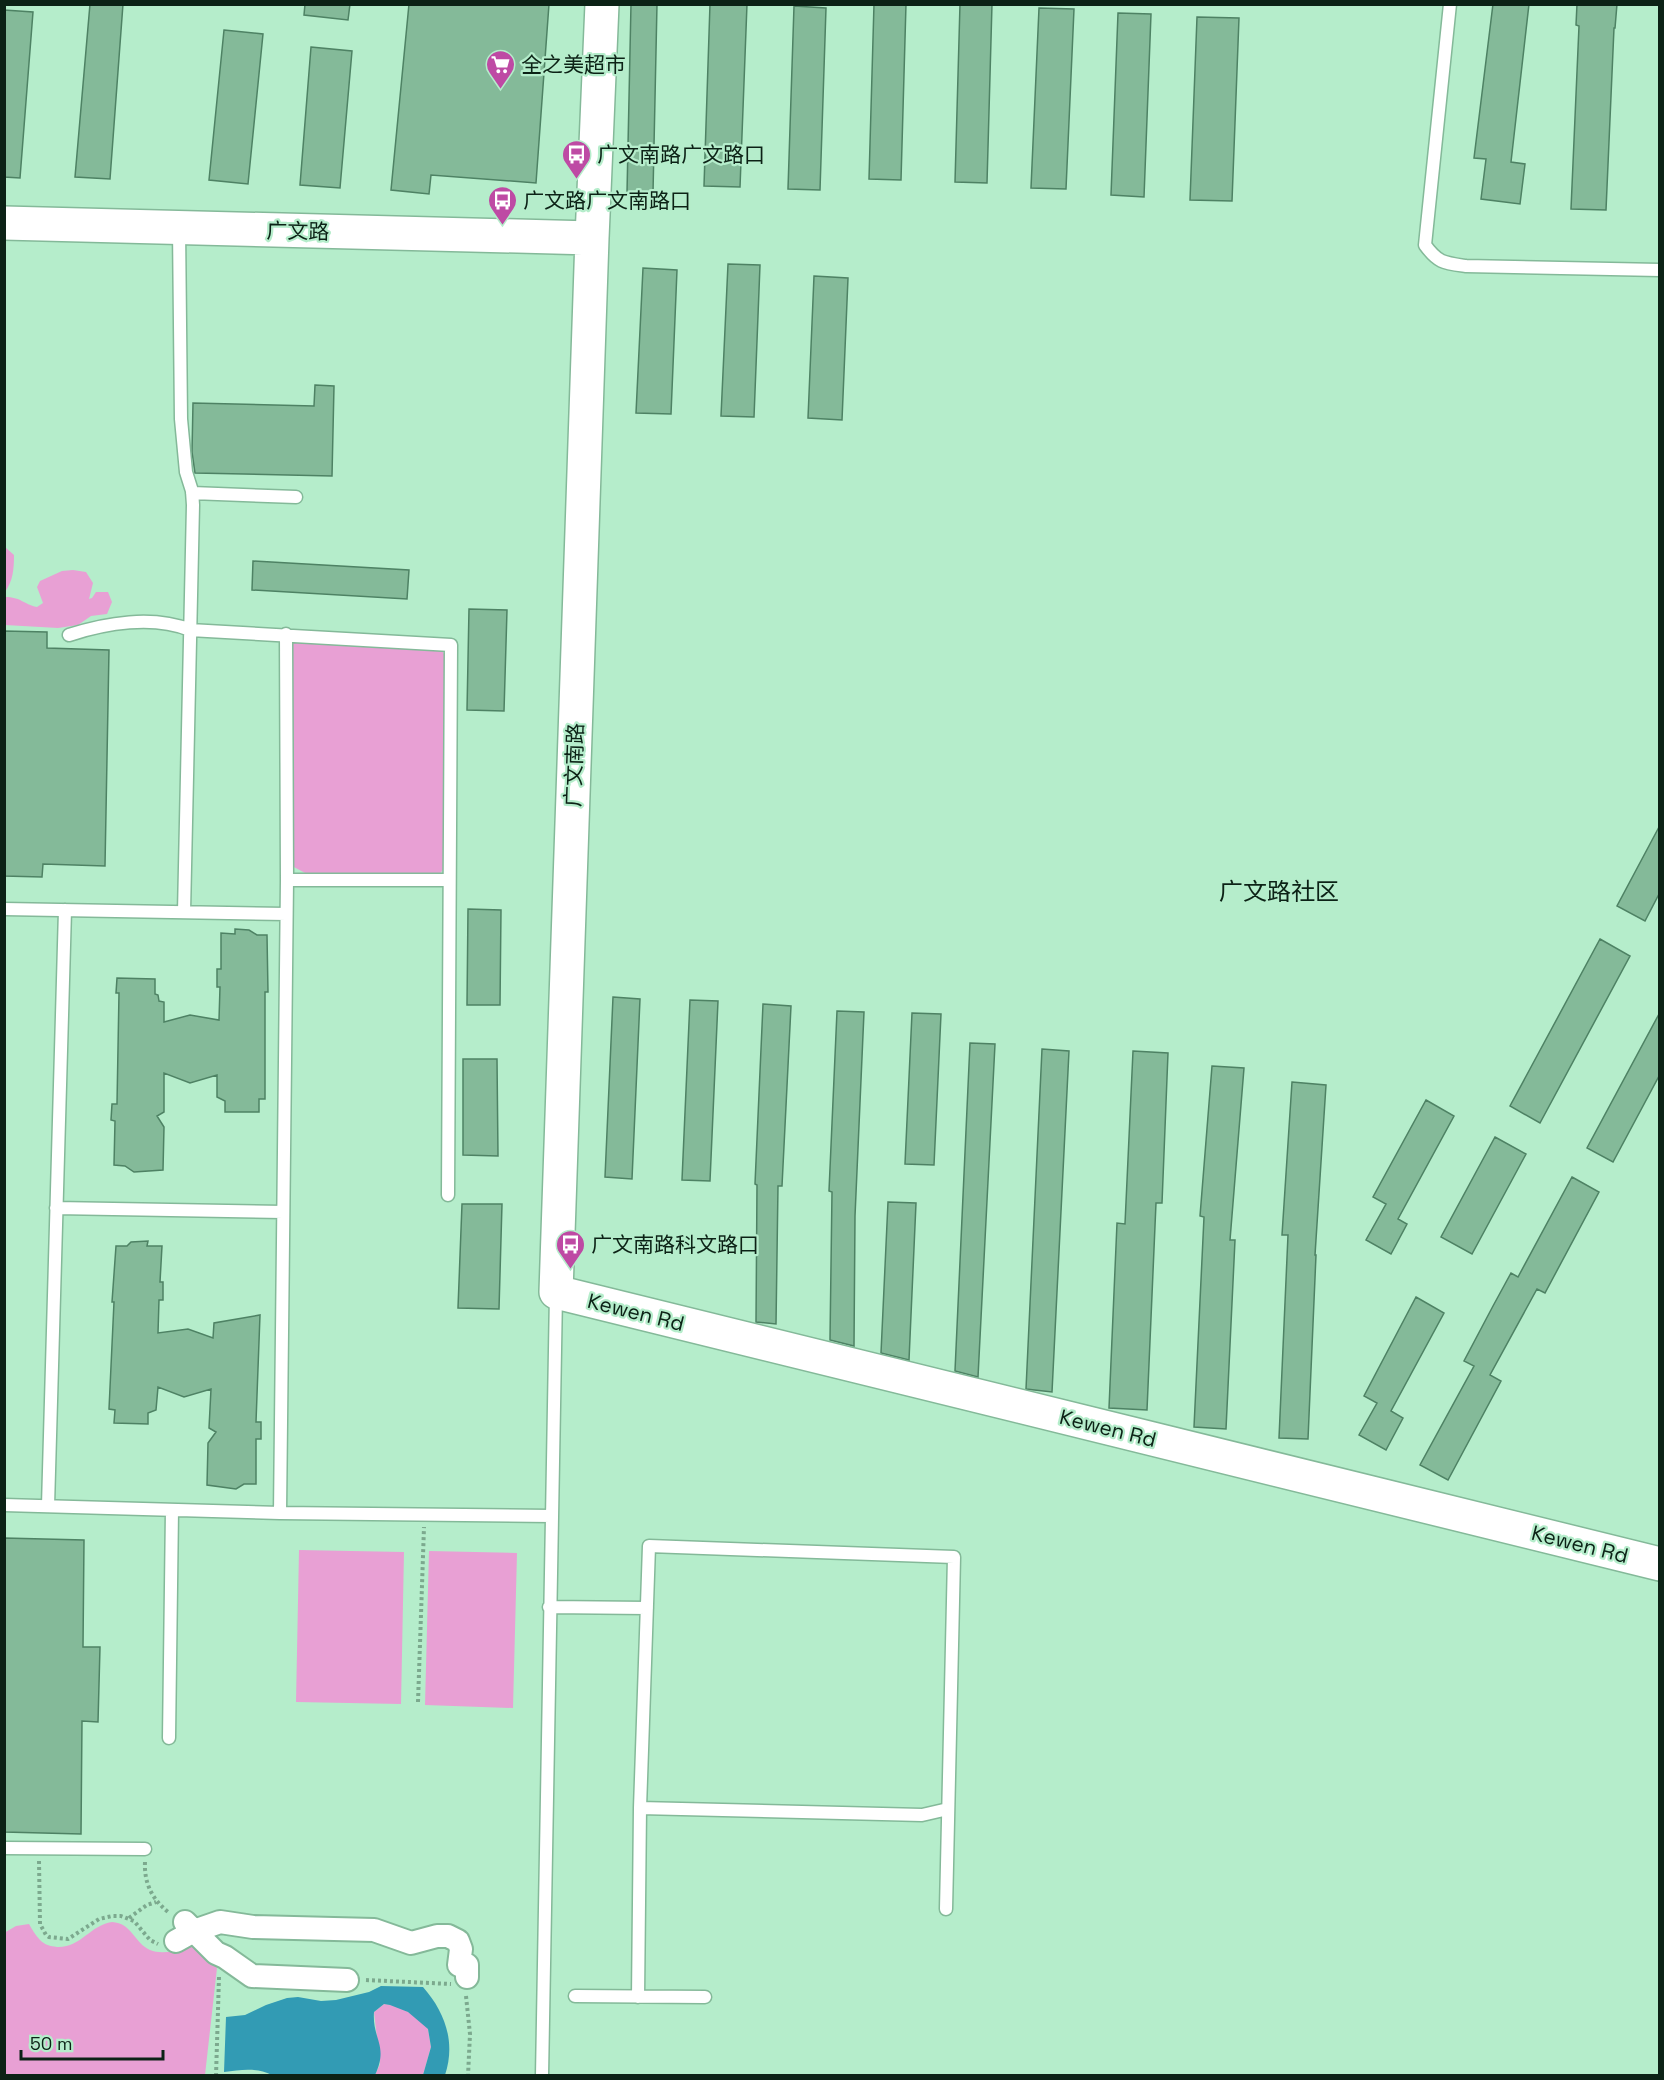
<svg xmlns="http://www.w3.org/2000/svg" width="1664" height="2080" viewBox="0 0 1664 2080" font-family="'Space Grotesk','Noto Sans SC',sans-serif">
<style>
.green{fill:#e8a0d4}
.water{fill:#329bb4}
.building{fill:#84ba99;stroke:#4e8264;stroke-width:1.5}
.lines{fill:none;stroke-linecap:round;stroke-linejoin:round}
.lane-casing{stroke:#84b999;stroke-width:15}
.street-casing{stroke:#84b999;stroke-width:26}
.secondary-casing{stroke:#84b999;stroke-width:36}
.path{stroke:#7ca98e;stroke-width:4;stroke-dasharray:3 3;stroke-linecap:butt}
.lane{stroke:#fff;stroke-width:12}
.street{stroke:#fff;stroke-width:22}
.secondary{stroke:#fff;stroke-width:33}
.labels{text-anchor:middle;dominant-baseline:central;stroke-width:4.5;stroke-linejoin:round;paint-order:stroke}
.poi-label{font-size:21px;fill:#0c2216;stroke:#b5edcb;text-anchor:start}
.street-label{font-size:21px;fill:#0c2216;stroke:#b5edcb}
.quarter-label{font-size:24px;fill:#0c2216;stroke:#b5edcb}
</style>
<rect width="100%" height="100%" fill="#b5edcb"/>
<path class="green" d="M5,547L14,555C14,569 13,581 5,592Z
M73,570L86,572L93,583L89,599L92,598L96,592H108L112,602L107,614L91,616L78,625L58,628L5,625V597C21,597 23,604 37,607L43,603L37,587L40,581L62,571Z
M297,639L439,648L443,652L446,659L444,868L439,875H309L292,866L291,653L293,643Z
M299,1550L404,1552L401,1704L296,1702Z
M429,1551L517,1553L513,1708L425,1705Z
M112,1922C132,1923 134,1943 150,1950C159,1954 169,1951 179,1952L189,1942L217,1968L205,2075H5L4,1933L16,1926L29,1924C32,1929 35,1935 40,1940C45,1945 50,1946 57,1947C81,1948 90,1925 112,1922Z
M384,2004C400,2005 420,2017 428,2029L431,2047L423,2075H375L380,2064L374,2012Z"/>
<path class="water" d="M381,1986L423,1987C445,2012 456,2042 445,2075H423L431,2047L428,2029L408,2012L390,2005L384,2004L374,2012C372,2040 389,2045 375,2075H272C255,2067 241,2070 224,2072L226,2017L245,2015L266,2005L287,1998L298,1997L321,2001L336,2000L369,1992Z"/>
<path class="building" d="M90,4H123L110,179L75,177Z
M305,4H350L348,20L304,15Z
M409,4H549L536,183L431,175L429,194L391,190Z
M631,4H657L653,193H627Z
M710,4H747L740,187L704,186Z
M874,4H906L901,180L869,179Z
M960,4H992L987,183L955,182Z
M1493,4H1529L1511,162L1525,164L1520,204L1481,199L1486,159L1474,158Z
M1577,4H1617L1615,28H1614L1606,210L1571,209L1579,26L1576,25Z
M794,6L826,8L820,190L788,189Z
M1039,8L1074,9L1066,189L1031,188Z
M4,10L33,12L20,178L4,177Z
M1118,13L1151,14L1144,197L1111,195Z
M1197,17L1239,18L1232,201L1190,200Z
M224,30L263,34L248,184L209,180Z
M311,47L352,51L340,188L300,185Z
M728,264L760,265L754,417L721,416Z
M643,268L677,270L671,414L636,413Z
M814,276L848,278L842,420L808,418Z
M315,385L334,386L332,476L195,473L192,452L193,403L314,406Z
M253,561L409,570L407,599L252,590Z
M469,609L507,610L504,711L467,710Z
M4,631L47,632V648L109,650L105,866L43,864L42,877L4,876Z
M1659,827V894L1645,921L1617,906Z
M468,909L501,910L500,1005H467Z
M235,929L249,930L257,935H267L268,992H265V1099H259V1112H225V1101L217,1097V1075L190,1083L164,1073V1112L157,1116L164,1127L163,1170L134,1172L125,1166L114,1165L115,1121L111,1120L112,1104H117L119,993H116L117,978L155,979V994L158,995L159,1001L164,1002V1022L190,1015L219,1020L220,987H217V969H221V933L235,934Z
M1600,939L1630,956L1540,1123L1510,1106Z
M613,997L640,999L632,1179L605,1177Z
M690,1000L718,1001L710,1181L682,1180Z
M763,1004L791,1006L782,1186H778L776,1324L756,1322L757,1185L755,1184Z
M837,1011L864,1012L855,1216L854,1346L830,1340L832,1192L829,1191Z
M912,1013L941,1014L934,1165L905,1164Z
M1659,1014V1076L1613,1162L1587,1148Z
M970,1043L995,1044L978,1377L955,1371Z
M1042,1049L1069,1051L1052,1392L1026,1389Z
M1133,1051L1168,1053L1162,1203H1156L1147,1410L1109,1408L1117,1223L1125,1224Z
M463,1059H497L498,1156L463,1155Z
M1212,1066L1244,1068L1230,1240H1235L1226,1429L1194,1427L1204,1217L1200,1216Z
M1292,1082L1326,1085L1315,1255H1316L1308,1439L1279,1438L1288,1235H1282Z
M1426,1100L1454,1116L1398,1219L1407,1224L1391,1254L1366,1240L1386,1204L1373,1197Z
M1495,1137L1526,1154L1472,1254L1441,1237Z
M1572,1177L1599,1192L1545,1293L1537,1289L1490,1375L1501,1381L1448,1480L1420,1465L1474,1366L1464,1361L1493,1306L1511,1273L1518,1277Z
M888,1202L916,1203L909,1360L881,1353Z
M462,1204H502L499,1309L458,1308Z
M148,1241L147,1246H162L160,1282H163V1300H159L158,1333L188,1329L213,1338L214,1323L260,1315L256,1422H261V1439H256V1484H244L236,1489L207,1485L208,1443L216,1432L209,1428L211,1389L184,1397L158,1387L156,1410L148,1413V1424L114,1423L115,1410L109,1409L114,1302H112L116,1246H127L131,1242Z
M1416,1297L1444,1313L1391,1411L1403,1418L1386,1450L1359,1435L1377,1403L1364,1396Z
M4,1538L84,1540L83,1647H100L98,1722L82,1721L81,1834L4,1832Z"/>
<g class="lines">
<defs>
<path id="lane" d="M1450,4L1425,245C1438,263 1444,263 1466,266L1660,270
M179,228L181,419L186,472L192,491L193,505L184,912
M192,493L296,497
M69,635C106,623 153,615 190,630L451,645L448,1195
M287,880H449
M4,909L286,914
M56,1208L283,1212
M4,1505L280,1513L551,1516
M48,1506L65,910
M280,1513L287,880L286,634
M549,1607L647,1608
M169,1738L172,1510
M640,1808L922,1815L948,1809
M4,1848L145,1849
M575,1996L705,1997
M638,1997L640,1808L649,1546L954,1557L946,1909
M542,2076L556,1294"/>
<path id="street" d="M185,1922L216,1953L225,1957L252,1976L347,1980
M176,1941L194,1931L220,1922L253,1927L374,1930L411,1943L437,1936H448L458,1941L461,1949L459,1965H467V1977"/>
<path id="secondary" d="M602,4L592,238L556,1292L1660,1564
M4,223L592,238"/>
</defs>
<use href="#lane" class="lane-casing"/>
<use href="#street" class="street-casing"/>
<use href="#secondary" class="secondary-casing"/>
<path class="path" d="M418,1702L424,1527
M39,1861L40,1924L46,1935L49,1937L68,1939L99,1919L112,1916H121L134,1921L150,1940L158,1944
M145,1862C144,1883 152,1899 168,1912
M129,1918L147,1905L156,1902
M366,1980L451,1984
M466,1996L470,2034L468,2076
M216,2076L219,1977"/>
<use href="#lane" class="lane"/>
<use href="#street" class="street"/>
<use href="#secondary" class="secondary"/>
</g>
<defs>
<symbol id="supermarket-pin" viewBox="-11 -11 22 30"><path d="M0 17L-7.5 6A9.5 9.5 0 1 1 7.5 6Z" fill="#be4aa4" stroke="#b5edcb"/><path d="M-6-5.5h2.5l.6 2H6L4.5 2H-2.5L-4.4-4H-6ZM-1.5 3.2a1.3 1.3 0 1 0 .1 0ZM3 3.2a1.3 1.3 0 1 0 .1 0Z" fill="#fff"/></symbol>
<symbol id="bus-pin" viewBox="-11 -11 22 30"><path d="M0 17L-7.5 6A9.5 9.5 0 1 1 7.5 6Z" fill="#be4aa4" stroke="#b5edcb"/><path d="M-5-6H5V4H4V6H2V4H-2V6H-4V4H-5ZM-3.5-4V0h7V-4ZM-3.5 1.2v1.5H-2V1.2ZM2 1.2v1.5H3.5V1.2Z" fill="#fff"/></symbol>
</defs>
<g fill-rule="evenodd">
<use href="#supermarket-pin" x="484" y="48" width="33" height="45"/>
<use href="#bus-pin" x="560" y="138" width="33" height="45"/>
<use href="#bus-pin" x="486" y="184" width="33" height="45"/>
<use href="#bus-pin" x="554" y="1228" width="33" height="45"/>
</g>
<g class="labels">
<g class="poi-label">
<text x="521" y="64">全之美超市</text>
<text x="597" y="154">广文南路广文路口</text>
<text x="523" y="200">广文路广文南路口</text>
<text x="591" y="1244">广文南路科文路口</text>
</g>
<g class="street-label">
<text transform="translate(298 231) rotate(1)">广文路</text>
<text transform="translate(574 765) rotate(-88)">广文南路</text>
<text transform="translate(636 1312) rotate(14)">Kewen Rd</text>
<text transform="translate(1108 1428) rotate(14)">Kewen Rd</text>
<text transform="translate(1580 1544) rotate(14)">Kewen Rd</text>
</g>
<g class="quarter-label">
<text x="1279" y="891">广文路社区</text>
</g>
</g>
<rect width="1664" height="2080" fill="none" stroke="#0c2216" stroke-width="12"/>
<path d="M21 2050v9h142v-9" fill="none" stroke="#0c2216" stroke-width="3"/>
<text x="30" y="2050" font-size="18" fill="#0c2216" stroke="#b5edcb" stroke-width="4.5" paint-order="stroke">50 m</text>
</svg>
